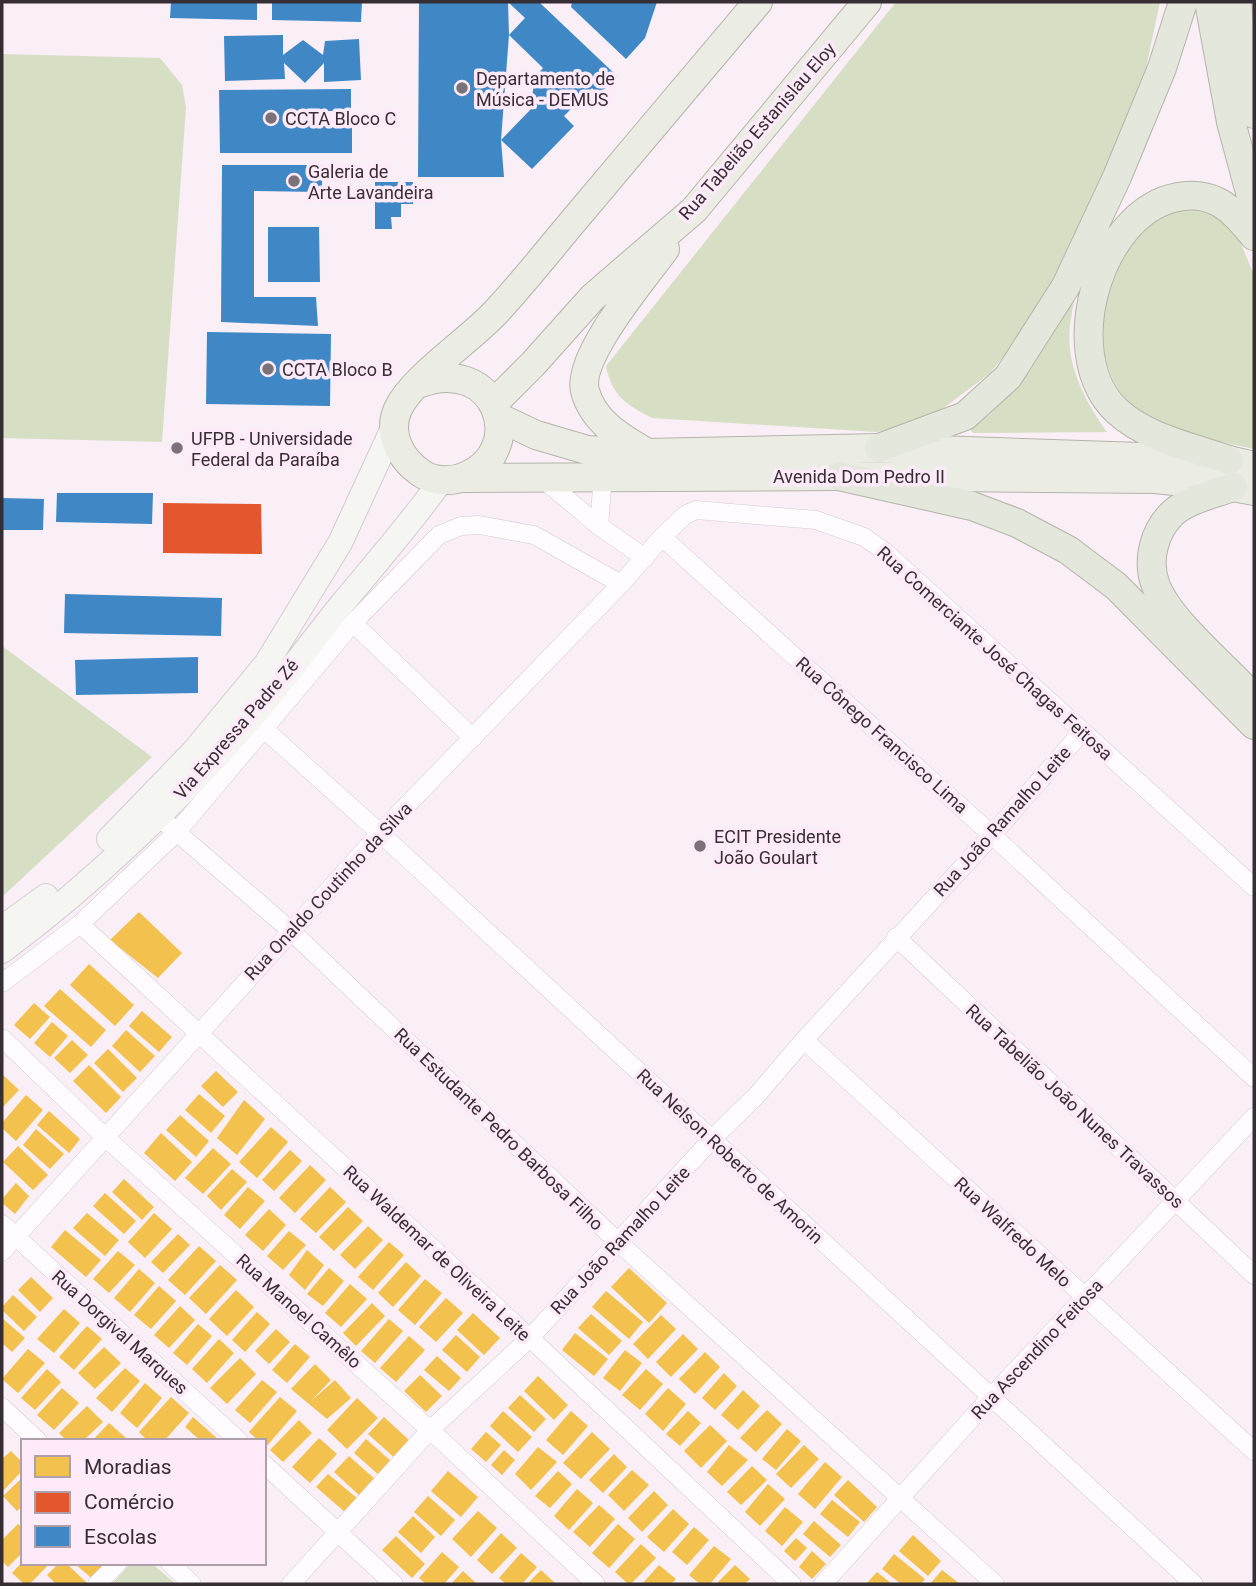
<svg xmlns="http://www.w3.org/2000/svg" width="1256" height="1586" viewBox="0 0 1256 1586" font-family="Roboto,sans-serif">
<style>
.green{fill:#d6dec4}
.homes{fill:#f2c14e}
.shops{fill:#e4572e}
.schools{fill:#3f88c5;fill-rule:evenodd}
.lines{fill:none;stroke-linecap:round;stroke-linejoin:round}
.minor-casing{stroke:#d4cbd1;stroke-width:19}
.secondary-casing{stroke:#d4cbd1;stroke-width:26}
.primary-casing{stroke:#b4b4a8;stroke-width:30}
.trunk-casing{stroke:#b4b4a8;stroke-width:30}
.minor{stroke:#fefcfe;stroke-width:18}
.secondary{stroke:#f5f5f1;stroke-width:24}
.primary{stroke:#ebede4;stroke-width:28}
.trunk{stroke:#e4e8dc;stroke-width:28}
.poi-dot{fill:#7b7178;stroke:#feeaf9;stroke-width:2.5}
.labels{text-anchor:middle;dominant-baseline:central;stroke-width:7;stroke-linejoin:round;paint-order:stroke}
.poi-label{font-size:18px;fill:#362e34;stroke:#feeaf9;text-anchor:start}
.street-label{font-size:18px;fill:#362e34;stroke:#feeaf9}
</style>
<rect width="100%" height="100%" fill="#faeef7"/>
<path class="green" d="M896,2H1160L1146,68L1069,256L1037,317L990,373L924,423L877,432L652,418C627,405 612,396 606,366Z
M2,54L160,58L182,85L186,107L162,442L2,438Z
M1170,206L1209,208L1227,219L1239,239L1254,275V449C1221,441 1157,431 1133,408C1098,377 1092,303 1112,262C1117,252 1158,217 1170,206Z
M1079,277C1076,293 1072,309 1070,325C1065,364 1085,401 1107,432L973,433L968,427L989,415L1014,390Z
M2,646L152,757L2,897Z
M131,1563H151L176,1584H112Z"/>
<path class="homes" d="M139,912L182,953L158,978L110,940Z
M89,964L134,1005L115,1026L70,985Z
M60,989L106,1030L91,1047L44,1006Z
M34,1003L50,1017L30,1039L14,1025Z
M142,1011L172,1037L159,1052L129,1026Z
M52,1022L68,1036L50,1057L34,1043Z
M126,1030L155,1056L140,1072L112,1046Z
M72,1040L88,1055L70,1073L54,1058Z
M108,1049L137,1078L123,1092L94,1063Z
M89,1065L121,1097L106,1113L73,1081Z
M216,1071L238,1092L223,1107L201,1086Z
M2,1074L19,1090L2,1108Z
M199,1094L225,1116L211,1133L185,1110Z
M26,1095L43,1110L16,1141L2,1128V1123Z
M244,1100L265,1119L237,1155L217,1138Z
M49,1111L80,1139L69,1153L37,1125Z
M180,1115L209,1141L196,1157L166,1130Z
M271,1127L288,1142L257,1178L239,1162Z
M36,1129L64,1154L50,1169L23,1145Z
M161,1133L192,1162L175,1181L144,1153Z
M18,1146L48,1175L33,1190L3,1162Z
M213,1148L231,1164L203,1194L185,1178Z
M290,1150L302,1161L274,1191L262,1180Z
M310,1165L326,1180L295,1213L279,1198Z
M232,1169L247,1182L221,1210L207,1196Z
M124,1179L154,1207L142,1220L112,1192Z
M16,1183L29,1196L15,1214L2,1203V1199Z
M248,1187L265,1201L240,1229L224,1215Z
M330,1187L346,1202L316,1233L300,1219Z
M105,1193L136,1221L124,1234L93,1206Z
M348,1207L363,1221L334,1251L319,1237Z
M269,1209L286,1225L263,1251L245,1235Z
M87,1213L119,1240L105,1256L73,1228Z
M154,1213L172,1229L145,1258L128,1242Z
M368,1226L383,1240L355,1269L340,1255Z
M65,1230L101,1260L86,1277L51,1247Z
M289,1231L306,1245L283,1270L267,1256Z
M178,1234L190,1245L163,1273L151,1262Z
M389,1242L404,1255L373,1290L358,1277Z
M199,1246L216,1261L185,1295L168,1280Z
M307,1250L324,1265L305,1290L289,1275Z
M118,1251L135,1265L109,1293L93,1279Z
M406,1262L421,1276L393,1307L378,1293Z
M220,1265L237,1280L206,1314L189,1298Z
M329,1268L344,1281L323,1306L307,1294Z
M629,1268L667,1303L649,1323L611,1287Z
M139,1269L155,1283L130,1312L114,1298Z
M31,1277L53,1298L40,1312L18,1290Z
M425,1279L442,1293L415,1325L398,1310Z
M350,1284L367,1299L341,1327L325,1313Z
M159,1286L176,1301L151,1329L134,1315Z
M236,1290L254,1307L227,1336L209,1319Z
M606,1291L643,1322L629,1339L592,1307Z
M13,1295L37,1317L24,1331L2,1310V1307Z
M446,1298L463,1313L436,1342L419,1327Z
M372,1303L385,1316L356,1346L343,1333Z
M180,1306L195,1320L169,1348L154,1335Z
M64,1309L80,1323L54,1353L37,1339Z
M257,1312L270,1324L245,1352L232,1340Z
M473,1313L500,1338L484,1355L457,1330Z
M591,1314L622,1341L609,1355L578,1328Z
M661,1315L676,1329L648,1359L633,1344Z
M2,1318L25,1338L12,1352L2,1343Z
M389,1319L403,1331L375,1363L361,1351Z
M198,1324L212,1336L187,1365L173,1353Z
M87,1326L102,1339L74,1370L59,1357Z
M276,1329L290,1342L269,1364L255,1351Z
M575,1333L608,1359L594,1376L562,1350Z
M683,1334L698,1349L671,1377L656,1362Z
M456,1335L480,1357L467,1372L442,1350Z
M409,1336L425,1350L396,1382L380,1368Z
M219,1339L234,1353L207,1383L192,1369Z
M295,1344L310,1357L287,1383L272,1370Z
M104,1347L121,1363L95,1389L78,1373Z
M28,1349L45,1363L18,1393L2,1379Z
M625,1350L642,1363L620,1391L603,1378Z
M705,1352L720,1367L695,1394L679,1379Z
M437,1356L461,1378L449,1391L424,1370Z
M240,1358L256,1374L227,1404L210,1388Z
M315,1364L331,1380L311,1401L335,1380L351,1398L327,1419L291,1389Z
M125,1368L140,1381L112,1412L96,1398Z
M47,1369L61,1382L35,1410L21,1398Z
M646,1369L663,1384L640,1410L622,1395Z
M724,1373L737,1386L715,1410L702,1398Z
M420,1375L442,1396L426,1412L404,1391Z
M538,1376L568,1405L554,1420L524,1391Z
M262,1380L277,1392L250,1423L235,1410Z
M145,1383L162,1398L137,1428L120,1413Z
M62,1388L79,1403L54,1430L37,1415Z
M668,1388L686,1404L663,1431L645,1414Z
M743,1390L760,1406L738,1430L721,1415Z
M520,1395L546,1419L534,1432L508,1408Z
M171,1397L189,1413L164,1441H148L139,1432Z
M280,1397L297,1411L266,1447L264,1441H259L249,1432Z
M357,1398L378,1418L347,1449L327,1430Z
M87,1406L103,1422L83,1441H67L59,1433Z
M767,1410L782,1424L756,1452L740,1438Z
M503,1411L532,1437L518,1452L490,1426Z
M571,1411L588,1426L563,1455L546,1440Z
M688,1411L701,1423L680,1446L666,1434Z
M193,1417L220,1441H201L185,1427Z
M384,1417L411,1442L396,1459L368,1434Z
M299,1420L312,1433L283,1462L270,1450Z
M109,1423L126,1438L124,1441H92Z
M710,1425L727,1441L701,1468L684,1451Z
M787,1429L801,1441L776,1470L762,1459Z
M486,1432L501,1445L486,1462L471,1449Z
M592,1432L610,1449L581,1479L563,1463Z
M319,1438L337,1454L310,1483L292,1467Z
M366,1439L392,1462L380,1476L354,1453Z
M729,1445L748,1460L722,1486L707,1472Z
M804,1445L819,1459L791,1488L776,1474Z
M538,1447L557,1462L531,1490L515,1474Z
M504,1450L515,1460L502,1475L491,1465Z
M11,1451L23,1463V1470L2,1492V1459Z
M614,1454L627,1467L603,1493L589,1480Z
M349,1456L376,1480L361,1497L334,1472Z
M825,1462L842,1477L815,1509L798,1494Z
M752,1466L767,1480L741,1505L727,1492Z
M632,1470L649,1485L624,1511L608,1495Z
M448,1471L478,1497L461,1517L431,1491Z
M558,1471L572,1484L550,1508L535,1496Z
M328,1474L358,1499L346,1513L316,1487Z
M23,1477V1505L17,1511L3,1496Z
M848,1480L877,1507L864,1522L834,1495Z
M768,1484L785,1499L760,1526L745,1512Z
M577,1489L593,1503L569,1530L554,1516Z
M654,1491L668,1505L642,1532L628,1518Z
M428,1496L455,1520L441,1536L414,1512Z
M832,1500L860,1522L848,1537L820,1514Z
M599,1505L615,1519L590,1547L573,1532Z
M785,1507L803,1522L782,1546L765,1531Z
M673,1509L689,1524L664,1552L647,1537Z
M478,1511L497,1528L471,1557L452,1539Z
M413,1516L435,1537L421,1553L398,1532Z
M814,1521L841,1545L830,1557L803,1534Z
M18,1524L23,1528V1552L8,1567L2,1561V1540Z
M618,1524L635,1539L609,1568L592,1553Z
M694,1527L709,1540L687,1565L672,1552Z
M501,1533L517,1548L492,1574L477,1560Z
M913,1535L941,1561L928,1576L899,1551Z
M396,1536L425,1564L412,1578L382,1550Z
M796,1538L807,1548L795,1561L784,1551Z
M641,1544L656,1558L631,1584H628L615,1572Z
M714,1546L731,1559L710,1584H700L689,1575Z
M812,1551L826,1564L812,1579L799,1567Z
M442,1552L459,1567L444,1584H426L419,1578Z
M521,1553L537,1567L522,1584H506L499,1578Z
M894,1554L925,1579L921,1584H901L882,1569Z
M23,1561V1563H50L30,1584H24L12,1573Z
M59,1563H66L88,1584H56L47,1575Z
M74,1563H104L109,1568L96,1582Z
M659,1565L676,1579L671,1584H642Z
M735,1565L750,1579L745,1584H716Z
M541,1570L556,1584H527Z
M942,1570L960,1584H930Z
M463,1571L477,1584H451Z
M877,1572L892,1584H866Z"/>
<path class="shops" d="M163,503L261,504L262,554L163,553Z"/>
<path class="schools" d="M171,2H257V20L170,18Z
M272,2H362L361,22L272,20Z
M419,2H539L617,76L599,95L592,88L564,116L574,126L532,169L501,140L504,177H418ZM508,2L525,18L509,35ZM509,35L543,68L535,77L530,110L501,140Z
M572,2H657L645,38L626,59L571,7Z
M283,35V55L303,40L323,55L325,41L359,39L361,80L324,82V63L305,83L284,63L285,79L225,81L224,36Z
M351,89V111H323V126H352V153H220L219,90Z
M222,165H322V192L254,191V297H316L318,326L221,322Z
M375,182H413V204H401V217H391L392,229H375Z
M268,227H319L320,282H268Z
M207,332L331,334L330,406L206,404Z
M57,493H153L152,524L56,522Z
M2,498L44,499L43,530H2Z
M65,594L222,598L221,636L64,633Z
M198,657V693L76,695L75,660Z"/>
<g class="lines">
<defs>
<path id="minor" d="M542,478L599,526L645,558
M599,526L603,476
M662,537L992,835L1254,1078
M353,623L473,738
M264,729L380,833L1194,1584
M158,816L290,930L617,1241L995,1584
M80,924L530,1338L792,1584
M896,937L1254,1275
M2,983L80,924L176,833L353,623L439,535L461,526L479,525L534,535L621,584
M2,1038L106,1138L430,1430L596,1584
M804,1040L1254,1451
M2,1224L239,1441
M2,1252L380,833L621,584L662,537L685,515L696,510L816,520L864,537L884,551L1254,887
M2,1407L38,1441
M264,1464L394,1584
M170,1563L192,1584
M97,1584L118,1563
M291,1584L430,1430L530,1338L712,1139L757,1095L804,1040L992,835L1082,732
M823,1584L990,1398L1254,1117"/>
<path id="secondary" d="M109,839L194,751L266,664L340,543L393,428
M2,928L46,896
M2,951C91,885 180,800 253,716C284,680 312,641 342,604C376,563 410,524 441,481"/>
<path id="primary" d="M418,384C497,353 529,450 466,476C453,482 433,482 421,473C400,459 387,433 398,409C412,378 470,340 495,313C525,281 552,246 581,212C640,142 699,71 758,2
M493,404L533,364L593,297L694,210L867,2
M498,417L536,435L587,450L646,453L879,448L1229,460L1254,466
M644,451C620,437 593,421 585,391C576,357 645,277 665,249
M464,478L839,476L1155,479L1233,487L1254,491"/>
<path id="trunk" d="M1209,2L1231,122L1254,207
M1237,2L1242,56L1254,114
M879,448L965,416L1008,377L1066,286L1117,177L1162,68L1183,2
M1229,460C1192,447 1146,438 1117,411C1057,355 1099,211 1178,197C1192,194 1208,196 1220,203C1234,211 1244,224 1254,236
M839,476L972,506L1017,523L1068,550L1116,586L1254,725
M1233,487C1214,494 1189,499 1174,512C1154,530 1146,561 1156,586C1170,621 1221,663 1247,691"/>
</defs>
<use href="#minor" class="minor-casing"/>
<use href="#secondary" class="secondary-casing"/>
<use href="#primary" class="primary-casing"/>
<use href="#trunk" class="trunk-casing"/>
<use href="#minor" class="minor"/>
<use href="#secondary" class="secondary"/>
<use href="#primary" class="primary"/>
<use href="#trunk" class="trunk"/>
</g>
<g class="poi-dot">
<circle cx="462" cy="88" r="7"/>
<circle cx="271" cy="118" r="7"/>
<circle cx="294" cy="181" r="7"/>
<circle cx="268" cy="369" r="7"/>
<circle cx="177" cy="448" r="7"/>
<circle cx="700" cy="846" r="7"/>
</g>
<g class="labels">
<g class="poi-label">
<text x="476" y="78">Departamento de<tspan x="476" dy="21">Música - DEMUS</tspan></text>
<text x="285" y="118">CCTA Bloco C</text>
<text x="308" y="171">Galeria de<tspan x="308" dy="21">Arte Lavandeira</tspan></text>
<text x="282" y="369">CCTA Bloco B</text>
<text x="191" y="438">UFPB - Universidade<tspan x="191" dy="21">Federal da Paraíba</tspan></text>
<text x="714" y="836">ECIT Presidente<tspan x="714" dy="21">João Goulart</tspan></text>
</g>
<g class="street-label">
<text transform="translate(757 131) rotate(-49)">Rua Tabelião Estanislau Eloy</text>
<text x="859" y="476">Avenida Dom Pedro II</text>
<text transform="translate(995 653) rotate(42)">Rua Comerciante José Chagas Feitosa</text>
<text transform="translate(236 729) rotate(-49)">Via Expressa Padre Zé</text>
<text transform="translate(882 735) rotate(42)">Rua Cônego Francisco Lima</text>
<text transform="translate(1002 821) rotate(-48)">Rua João Ramalho Leite</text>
<text transform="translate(328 891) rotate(-47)">Rua Onaldo Coutinho da Silva</text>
<text transform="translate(1075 1106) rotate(43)">Rua Tabelião João Nunes Travassos</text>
<text transform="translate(499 1129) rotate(44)">Rua Estudante Pedro Barbosa Filho</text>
<text transform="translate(730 1156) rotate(43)">Rua Nelson Roberto de Amorin</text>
<text transform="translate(1013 1232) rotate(43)">Rua Walfredo Melo</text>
<text transform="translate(620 1240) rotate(-47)">Rua João Ramalho Leite</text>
<text transform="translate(437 1253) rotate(43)">Rua Waldemar de Oliveira Leite</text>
<text transform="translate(299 1311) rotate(42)">Rua Manoel Camêlo</text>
<text transform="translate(120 1332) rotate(42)">Rua Dorgival Marques</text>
<text transform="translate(1037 1349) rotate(-47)">Rua Ascendino Feitosa</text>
</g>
</g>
<rect width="1256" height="1586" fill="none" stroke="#362e34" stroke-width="7"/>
<rect x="21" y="1439" width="245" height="126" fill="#feeaf9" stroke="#ae9faa" stroke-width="2"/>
<rect x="35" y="1456" width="35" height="21" fill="#f2c14e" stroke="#ae9faa" stroke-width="2"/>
<text x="84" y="1474" font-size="21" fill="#362e34">Moradias</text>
<rect x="35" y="1492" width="35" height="21" fill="#e4572e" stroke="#ae9faa" stroke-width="2"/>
<text x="84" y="1509" font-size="21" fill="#362e34">Comércio</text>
<rect x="35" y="1526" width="35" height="21" fill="#3f88c5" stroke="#ae9faa" stroke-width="2"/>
<text x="84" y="1544" font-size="21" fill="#362e34">Escolas</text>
</svg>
